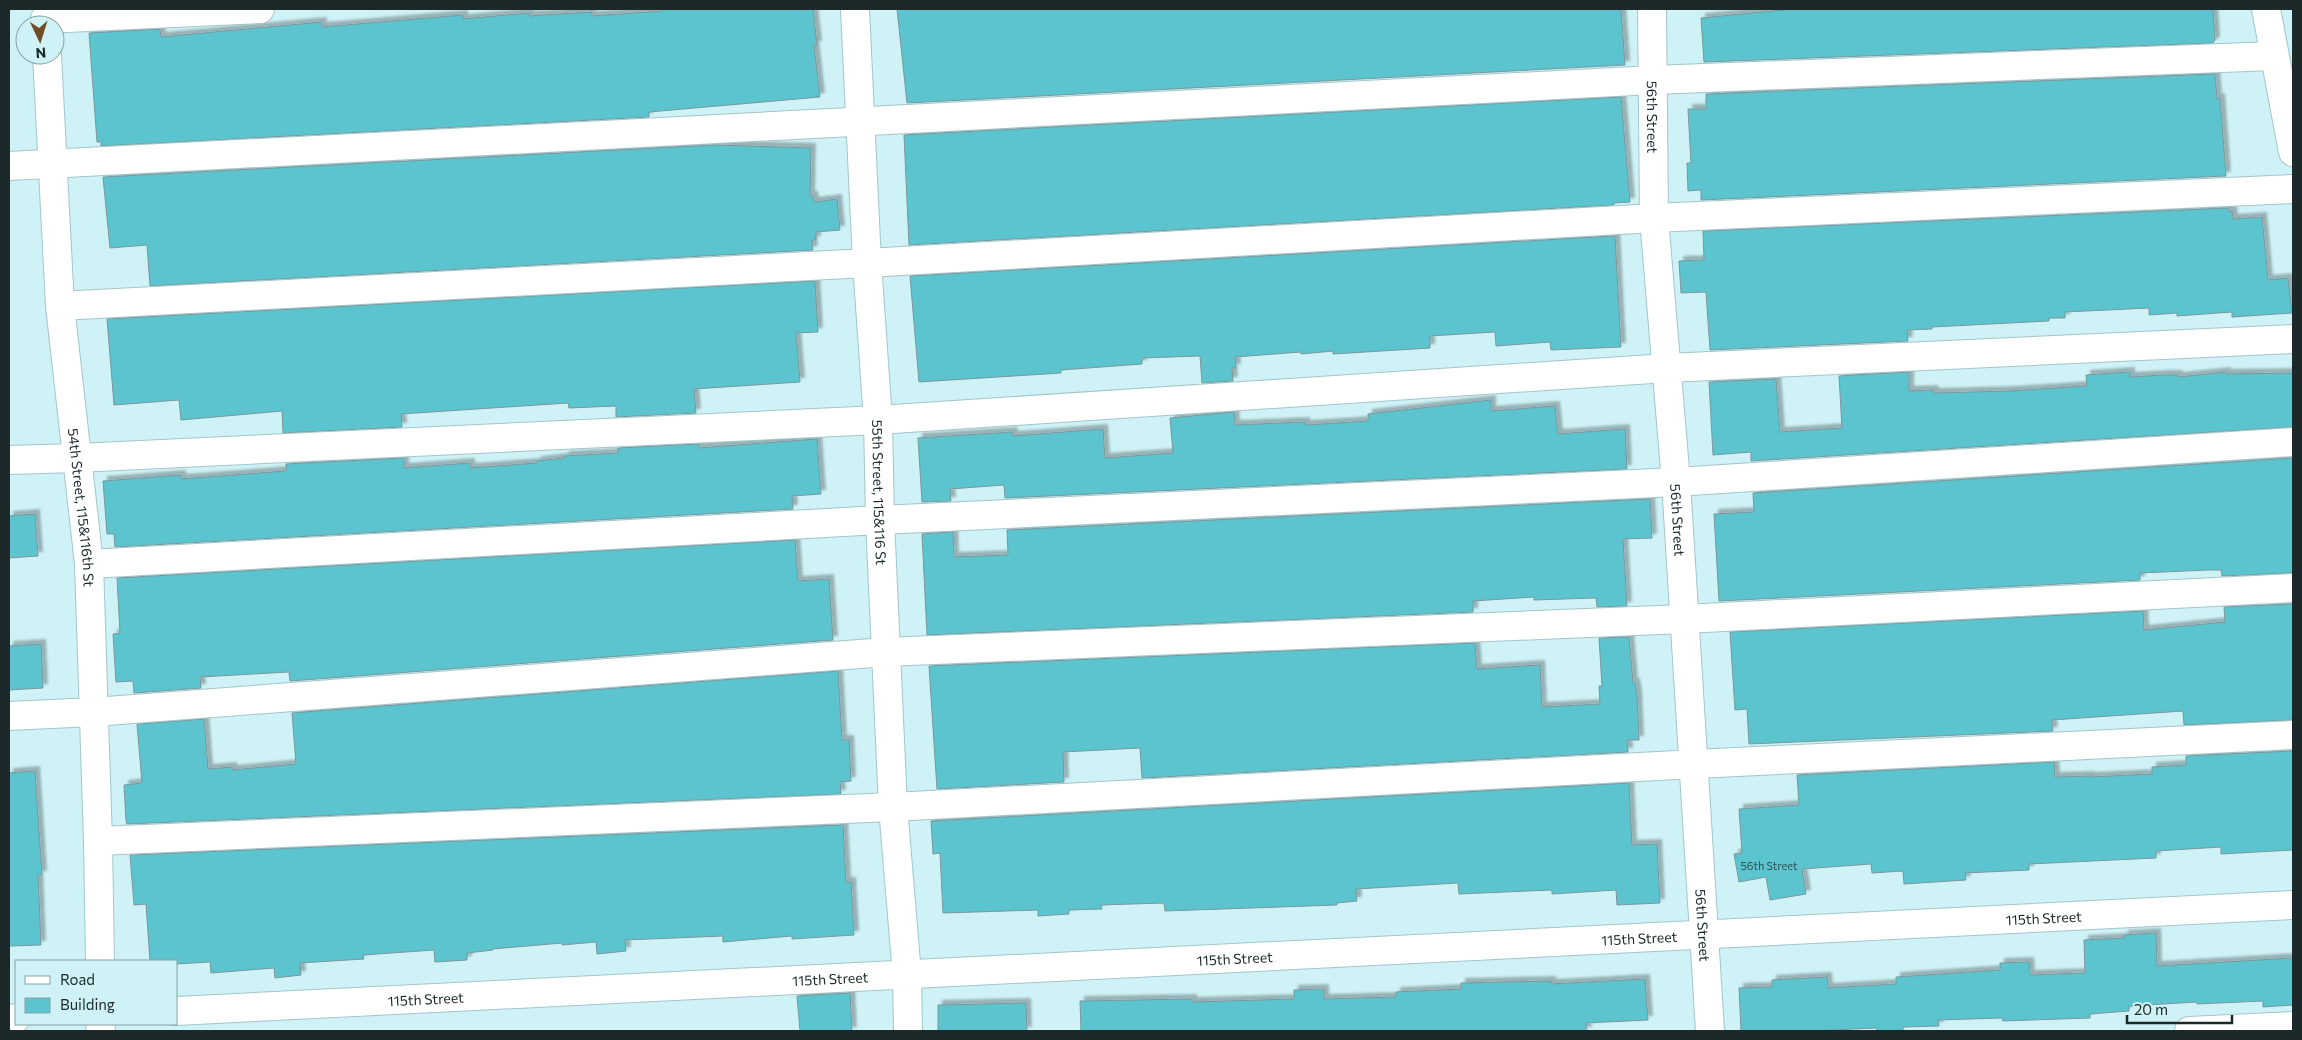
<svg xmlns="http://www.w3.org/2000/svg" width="2302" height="1040" viewBox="0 0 2302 1040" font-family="Commissioner,sans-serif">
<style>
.building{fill:#5cc4cf;stroke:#77989c;filter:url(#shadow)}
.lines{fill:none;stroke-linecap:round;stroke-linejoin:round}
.minor-casing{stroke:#a3c6ca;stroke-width:30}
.minor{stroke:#fff;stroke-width:28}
.labels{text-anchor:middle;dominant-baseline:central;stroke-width:4;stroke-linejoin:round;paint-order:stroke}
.number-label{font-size:11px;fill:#2b5053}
.street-label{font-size:14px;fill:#1b292a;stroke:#cef2f6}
</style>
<defs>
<filter id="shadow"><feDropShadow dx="4.5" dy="-4.5" stdDeviation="1" flood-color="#0004"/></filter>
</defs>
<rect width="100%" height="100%" fill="#cef2f6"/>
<path class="building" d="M662,9H813L817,45H814L820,97L649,112V117L101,146V142H97L89,33L160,29L161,37L322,22V27L463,15V19L529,13V16L592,12V16L662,11Z
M897,9H1621L1625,65L907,103Z
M1793,9H2213L2215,40L2213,43L1704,62L1701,18Z
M2215,74L2217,99L2220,98L2226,176L1701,200V190L1688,191L1687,163H1691L1688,109H1706V94Z
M1621,97L1630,202L1614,203V205L909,245L904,135Z
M715,145L811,148L810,196H813L814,202L837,199L840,230L816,232V240H812L813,250L150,286L147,245L110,248L103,177Z
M2228,208V211H2232L2233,219L2262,217L2268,280L2288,278L2292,313L2232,317V312L2177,316V313L2149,315V308L2065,312V318H2049V321L1932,327V329L1907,330L1908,341L1710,350L1706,292L1681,293L1679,261L1704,260L1703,231Z
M1615,236L1621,347L1551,350L1550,342L1496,346L1495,332L1430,336V348L1333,354V351L1301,354V352L1235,357L1236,368H1232L1233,381L1202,383L1200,356L1142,358V364L1061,370V373L919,382L910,276Z
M815,281L818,332L796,333L800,382L694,389L696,413L616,417V406L569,408L568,403L401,414L402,427L283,433L282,411L181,420L179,400L114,405L107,319Z
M1909,372V391L1933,390L1934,393L2010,391L2087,386L2086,375L2130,372V377L2163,375H2178V377L2226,372V374L2293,373V427L1751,461V452L1713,455L1709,382L1776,379L1780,432L1842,428L1839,376Z
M1491,400V411L1555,406L1558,434L1625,429L1627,469L1005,498L1004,485L950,489L951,501L922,502L918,438L1012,432L1013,436L1103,429L1105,458L1173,453L1170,418L1234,412L1235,425L1305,422V425L1368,421V414Z
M817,439L821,494L792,496L793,509L115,547L114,534H107L103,481L181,475V479L286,471V464L404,458V468L470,463V468L537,463V461L564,458L565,456L618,453V448L699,444V448Z
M2293,458V573L2222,576L2221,570H2208L2140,573V580L1719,601L1714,514L1754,512L1753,493Z
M1650,499L1652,538L1623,539L1627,606L1597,607L1596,598L1534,600V597L1473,601V612L927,635L922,534L953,532L954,557L1008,555L1007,530Z
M35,514L38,556L9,558V516Z
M795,540L798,581L829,579L833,640L290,681L289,672L200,677L201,688L134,693L133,681L116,682L113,634L120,633L117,578Z
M2293,604V720L2184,725L2183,711L2052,720L2053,731L1749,744L1747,709L1735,710L1730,632L2143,611L2144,630L2225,622L2224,607Z
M1629,637L1633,683H1635L1637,694L1639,740H1627L1628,752L1142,778L1140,748L1063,752L1064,782L937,789L929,666L1475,643L1477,669L1540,665L1542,707L1600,704L1599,686H1602L1599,638Z
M41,644L43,688L9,690V646Z
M838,671L842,740H849L851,781L840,782L841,794L127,824L126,821L124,785L142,783L137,724L204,719L208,769L232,767L233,770L296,764L292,713Z
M2293,751V850L2221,854V847L2156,851V858L2029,864V870L1965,873L1966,880L1904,884L1903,871L1872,873L1871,864L1802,869L1806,894L1770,900L1766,877L1739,882L1734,854L1742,853L1739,809L1799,805L1797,775L2054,762L2055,777L2090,776V777L2152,774V767L2186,765V756Z
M35,771L42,875H38L41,945L9,946V773Z
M1629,783L1632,845L1657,844L1660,903L1617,905L1616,890L1552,894V890L1459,894L1458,883L1356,889L1357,901L1337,903V905L1165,911L1164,903L1101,905L1102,909L1069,910V914L1038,916V910L943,913L940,853L933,854L931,821Z
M843,825L846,882H851L854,935L792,939V936L723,942V936L625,940L626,951L597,954L596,942L562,945V943L492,949L493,950L467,953V960L435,962L434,950L363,955L364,959L300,963L301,975L275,978L274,968L211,973L210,962L176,964V961H150L146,904L134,905L130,855Z
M2156,933L2157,966L2293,958V1005L2263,1007V1001L2197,1004V1002L2129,1006V1011L2090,1014V1018L2003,1021L2002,1018L1938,1020L1939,1026L1903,1027V1030L1877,1031L1876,1028L1808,1031H1741L1739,988L1772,987V980L1827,977L1828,988L1896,984V977L2000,970V963L2029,962L2030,975L2085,973L2084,940L2124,938V935Z
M1645,979L1648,1020L1586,1023L1587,1031H1081L1080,1001L1192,999V1002L1294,999V990L1324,989V999L1396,997V992L1461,989V983L1551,981V984Z
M850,993L852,1031H800L797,996Z
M1026,1003L1027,1031H938V1005Z"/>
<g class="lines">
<defs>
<g id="minor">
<path id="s1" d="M855,9L867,263L878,420L880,520L893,807L907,975L908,1031"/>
<path id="s2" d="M1652,9L1654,218L1676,482L1710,1031"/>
<path d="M2266,9L2293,152"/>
<path d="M45,19L260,9"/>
<path id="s3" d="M47,55L60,306L89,564L98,841L100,961"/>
<path d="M9,166L1653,80L2274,56"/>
<path d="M60,306L867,263L1654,218L2293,189"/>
<path d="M9,460L77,458L878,420L1667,368L2293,339"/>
<path d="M89,564L880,520L1676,482L2293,442"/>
<path d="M9,716L94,712L886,652L1684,619L2293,588"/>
<path d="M98,841L893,807L1695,764L2293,735"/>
<path id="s4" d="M176,1011L2293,905"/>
<path d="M9,1019L16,1018"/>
<path d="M100,1024L101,1031"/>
<path d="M2189,1031L2293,1026"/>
</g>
</defs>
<use href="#minor" class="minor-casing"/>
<use href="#minor" class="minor"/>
</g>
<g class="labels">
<g class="number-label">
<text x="1769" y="865">56th Street</text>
</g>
<g class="street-label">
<text stroke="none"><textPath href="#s2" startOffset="108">56th Street</textPath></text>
<text stroke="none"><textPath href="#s1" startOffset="484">55th Street, 115&amp;116 St</textPath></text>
<text stroke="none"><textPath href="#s3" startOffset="454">54th Street, 115&amp;116th St</textPath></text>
<text stroke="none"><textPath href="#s2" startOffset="512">56th Street</textPath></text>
<text stroke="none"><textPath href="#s4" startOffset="1870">115th Street</textPath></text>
<text stroke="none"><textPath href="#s2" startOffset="918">56th Street</textPath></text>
<text stroke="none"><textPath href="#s4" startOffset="1465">115th Street</textPath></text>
<text stroke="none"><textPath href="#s4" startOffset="1060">115th Street</textPath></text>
<text stroke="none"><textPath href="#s4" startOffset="655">115th Street</textPath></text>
<text stroke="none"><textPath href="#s4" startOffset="250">115th Street</textPath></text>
</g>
</g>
<rect width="2302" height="1040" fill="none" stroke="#1b292a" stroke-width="20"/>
<rect x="15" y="960" width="162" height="65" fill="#cef2f6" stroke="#86a2a4"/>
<rect x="25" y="976" width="25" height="8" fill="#ffffff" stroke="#86a2a4"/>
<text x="60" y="985" font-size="15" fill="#1b292a">Road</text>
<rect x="25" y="998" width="25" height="15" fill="#5cc4cf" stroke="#86a2a4"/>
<text x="60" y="1010" font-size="15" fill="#1b292a">Building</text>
<g transform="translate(40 40) rotate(176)"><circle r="24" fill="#cef2f6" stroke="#86a2a4"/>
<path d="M0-4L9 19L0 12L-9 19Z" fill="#6f4e25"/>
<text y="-8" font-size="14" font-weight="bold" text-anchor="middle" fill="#1b292a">N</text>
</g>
<path d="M2127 1015v8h105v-8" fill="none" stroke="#1b292a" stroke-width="2.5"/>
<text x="2134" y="1015" font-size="15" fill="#1b292a" stroke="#cef2f6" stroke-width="4" paint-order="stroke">20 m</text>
</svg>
